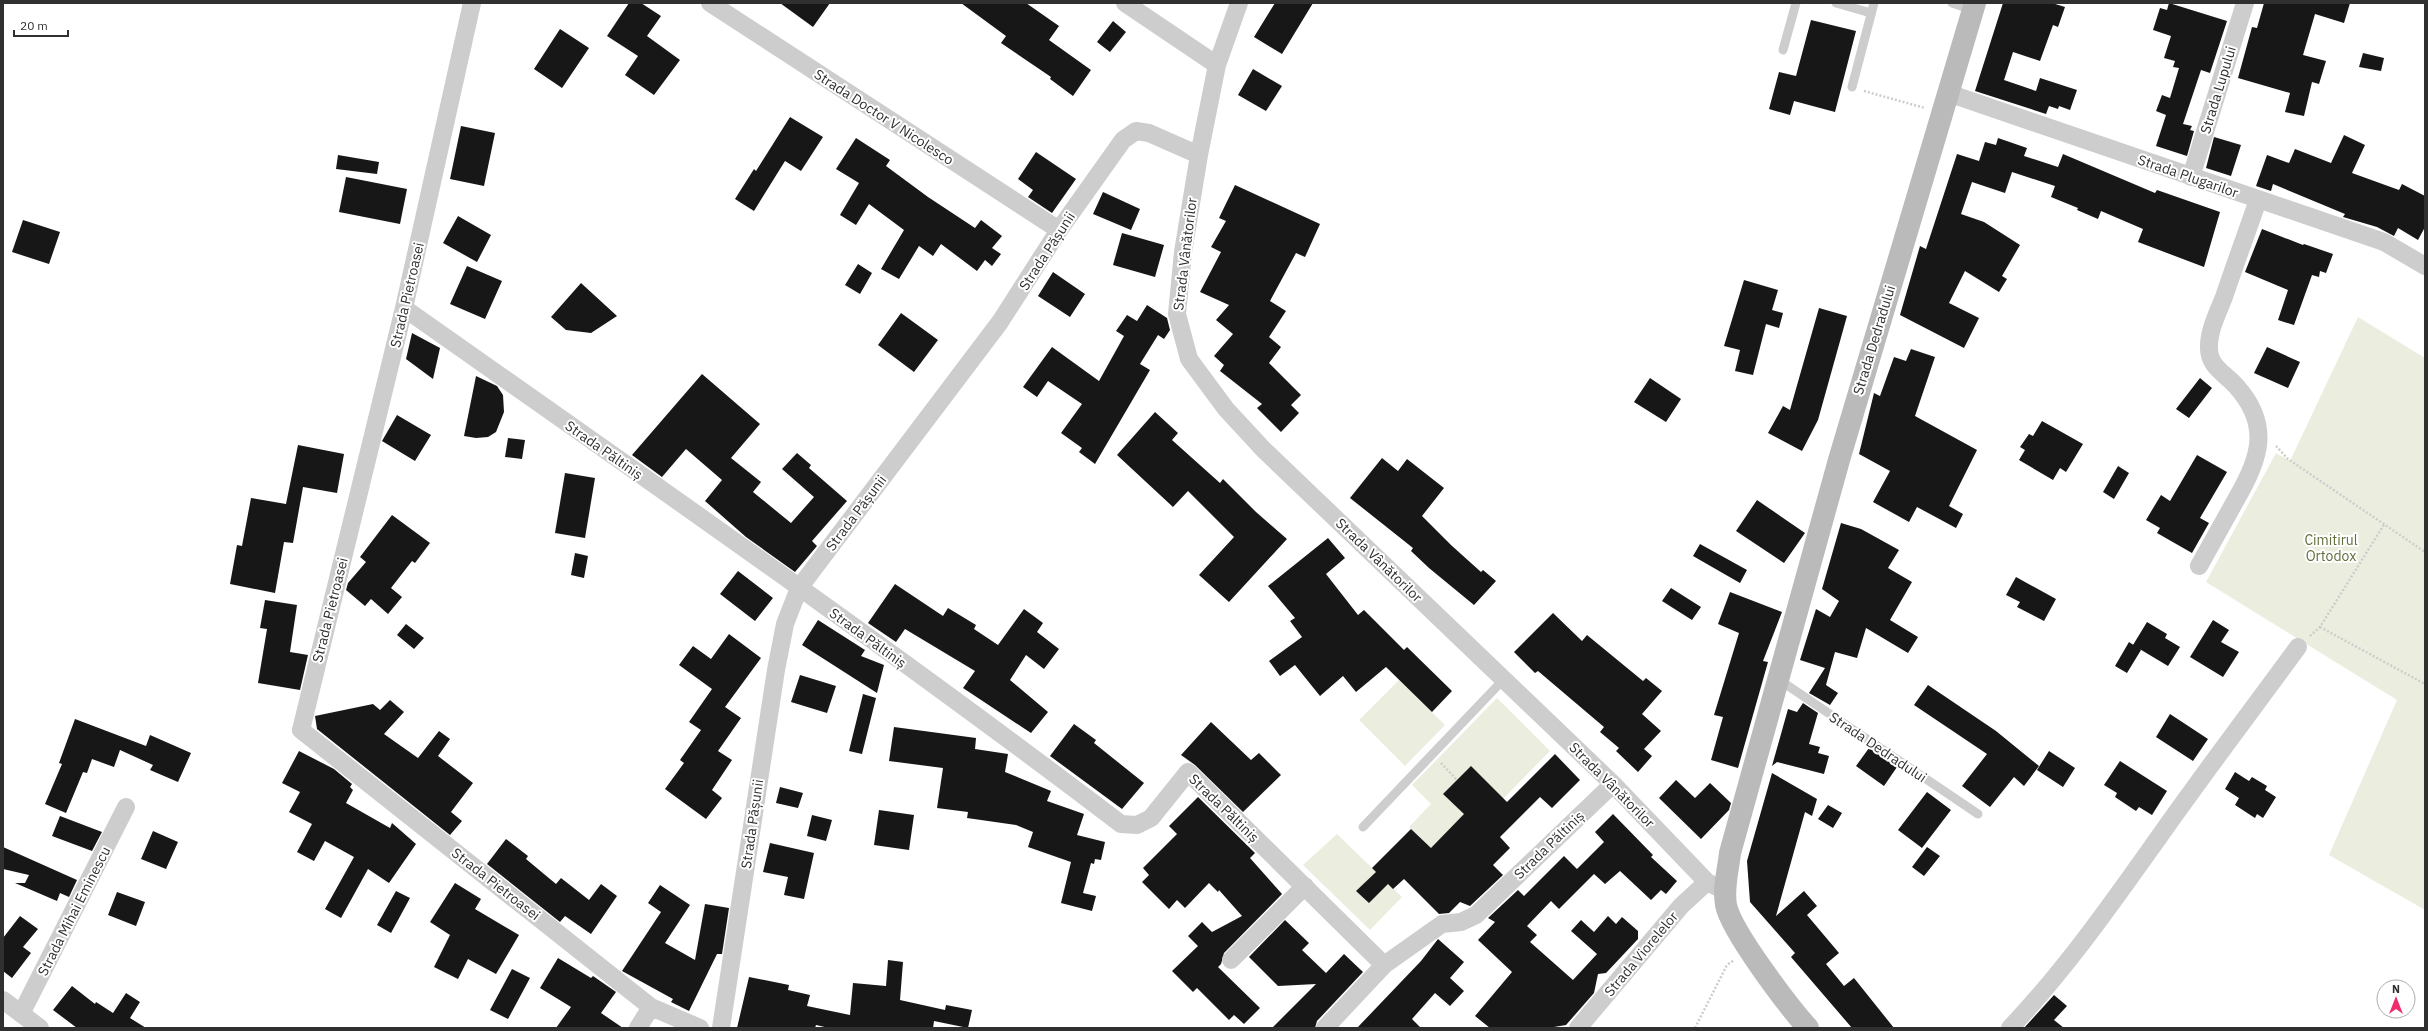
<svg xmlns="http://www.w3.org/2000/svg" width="2428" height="1031" viewBox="0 0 2428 1031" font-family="'IBM Plex Sans',sans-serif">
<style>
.green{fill:#ebeede}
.building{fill:#171717}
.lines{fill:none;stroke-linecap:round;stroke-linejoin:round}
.path{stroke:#cdcdcd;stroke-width:2.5;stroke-dasharray:2 2;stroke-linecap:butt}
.lane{stroke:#cdcdcd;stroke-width:9}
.street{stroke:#cdcdcd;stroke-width:18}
.secondary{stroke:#bababa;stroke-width:22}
.labels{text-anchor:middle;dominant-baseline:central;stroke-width:4;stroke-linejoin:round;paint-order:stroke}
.street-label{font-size:14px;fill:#303030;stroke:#fff}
.park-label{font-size:14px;fill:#616f3b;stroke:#fff}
</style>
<rect width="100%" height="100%" fill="#fff"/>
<path class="green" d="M2358,317L2425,358V910L2329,855L2397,700L2206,582L2276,453L2290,461Z
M1399,680L1445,725L1405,766L1359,720Z
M1497,698L1550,751L1443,860L1409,827L1431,804L1412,785Z
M1337,834L1402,897L1370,930L1303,865Z"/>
<path class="building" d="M629,3H641L661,16L647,36L680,60L654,95L625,75L638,56L607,36Z
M780,3H830L813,27Z
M961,3H1026L1059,26L1049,40L1091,70L1073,96L1050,79L1051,77L1001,43L1006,36Z
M1275,3H1313L1282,54L1254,37Z
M2003,3H2052L2065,7L2058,27L2053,25L2040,61L2013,52L2004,80L2036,91L2040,78L2077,90L2070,110L2059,106L2058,109L2049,106L2046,114L1975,91Z
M2169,3L2227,21L2210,73L2201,70L2183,124L2192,126L2190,130L2194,131L2187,156L2156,146L2166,115L2156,111L2162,95L2170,98L2179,68L2173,67L2175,61L2164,58L2171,36L2153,30L2160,8L2167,10Z
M2264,3H2350L2344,23L2315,14L2303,55L2326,61L2319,84L2312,82L2304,116L2285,112L2290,93L2238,78L2252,27L2257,28Z
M1811,20L1856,31L1835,112L1794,101L1790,115L1769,109L1779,72L1796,76Z
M1113,21L1126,32L1110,52L1097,42Z
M560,29L589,48L562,88L534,69Z
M2363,53L2384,58L2381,71L2359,67Z
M1253,69L1282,86L1266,111L1238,95Z
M790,117L823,137L801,171L785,161L754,211L735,199L754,169L756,171Z
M461,126L495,133L484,186L450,179Z
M2344,135L2365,145L2352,173L2399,190L2402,184L2425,196V227L2418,240L2398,228L2394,236L2377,227L2343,217L2345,214L2273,184L2271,191L2256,186L2267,155L2289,163L2295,149L2331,163Z
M2214,137L2241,145L2231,176L2206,168Z
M856,138L890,160L886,166L928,197L975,228L981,220L1002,236L992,248L1001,254L992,266L985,260L977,271L941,244L933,256L919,246L899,279L881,269L904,230L869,204L856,225L840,215L859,183L836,169Z
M1998,138L2027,148L2024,156L2058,167L2063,154L2155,193L2157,190L2220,212L2204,267L2138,242L2143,229L2101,211L2098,219L2077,210L2078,208L2051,197L2055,186L2012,172L2005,193L1972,182L1961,214L1984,222L2020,245L2002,276L2007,279L1999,292L1965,271L1949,303L1979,318L1964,348L1900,315L1920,246L1926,249L1957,154L1979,161L1985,142L1996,145Z
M1036,152L1076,179L1052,213L1028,197L1033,190L1018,179Z
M338,155L379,162L377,174L336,169Z
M346,177L407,189L400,224L339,212Z
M1235,185L1320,224L1305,257L1296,253L1270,301L1286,311L1269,337L1281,347L1269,363L1301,395L1291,405L1299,413L1281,432L1257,408L1262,404L1220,371L1224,365L1214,356L1233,334L1216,320L1229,305L1200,292L1221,252L1211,247L1226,221L1219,218Z
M1103,192L1140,209L1131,230L1093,214Z
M458,216L491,235L477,262L443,243Z
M23,220L60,232L49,264L12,252Z
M2262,229L2303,245L2304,244L2333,254L2326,273L2320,271L2319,277L2312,275L2294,325L2278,320L2288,290L2245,272Z
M1122,233L1164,245L1155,277L1113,265Z
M858,264L872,273L860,294L845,285Z
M467,266L502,281L485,319L450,304Z
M1053,272L1085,294L1070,317L1038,296Z
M1744,280L1778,290L1772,310L1783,313L1779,328L1766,324L1753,375L1735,371L1740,350L1724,346Z
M581,283L617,316L591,333L566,330L551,317Z
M1147,305L1167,318L1170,330L1164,339L1158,335L1140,364L1150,370L1095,464L1079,452L1082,448L1061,433L1082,404L1048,381L1037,397L1023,387L1052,347L1099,381L1124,336L1116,331L1127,315L1137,321Z
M1819,308L1847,316L1818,420L1802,451L1768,433L1783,406L1790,410Z
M901,313L938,340L914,372L878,345Z
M412,333L440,348L433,379L406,359Z
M2267,347L2300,362L2288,388L2254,373Z
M1911,349L1935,357L1915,416L1977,450L1949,506L1963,514L1956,528L1917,507L1909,522L1873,502L1890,471L1859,454L1874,393L1880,396L1894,357L1906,361Z
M702,374L760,424L731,458L761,482L753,492L791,523L814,497L782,469L797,453L811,465L809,468L847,501L812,541L817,546L795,572L746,537L705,501L722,480L686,449L662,477L632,455Z
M476,376L497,386L503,395L504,412L496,432L488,437L476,438L464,436Z
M1650,378L1681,399L1666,422L1634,402Z
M2200,378L2212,388L2189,418L2176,409Z
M1155,412L1178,433L1172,440L1220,483L1223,479L1256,512L1287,539L1229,602L1199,575L1234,537L1188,491L1173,507L1117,455Z
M397,415L431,435L415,461L382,441Z
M2042,421L2083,444L2066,472L2060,468L2053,480L2019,460L2025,450L2020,447L2029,434L2033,436Z
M508,438L525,440L522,459L505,457Z
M298,445L344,454L337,493L303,487L293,543L284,542L275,593L230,584L237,545L242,546L251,498L286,504Z
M2197,455L2227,472L2200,518L2209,523L2192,553L2157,533L2160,528L2146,520L2161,495L2170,501Z
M1382,458L1398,471L1407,459L1444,488L1422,516L1451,545L1481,572L1483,570L1496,581L1474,605L1429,568L1411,551L1413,548L1350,498Z
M2118,466L2129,473L2114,499L2103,492Z
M565,473L595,478L585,538L555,533Z
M1757,500L1805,533L1784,563L1736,531Z
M392,515L430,543L415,563L412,561L391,588L402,597L388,614L371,599L365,606L346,590L348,583L366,562L360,557Z
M1841,523L1861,529L1899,550L1888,568L1912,582L1890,620L1918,637L1908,653L1866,628L1857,658L1835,652L1826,685L1838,693L1830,705L1809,693L1825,668L1800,660L1816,609L1830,617L1839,601L1822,589Z
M1328,538L1345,558L1326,574L1358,615L1364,610L1404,650L1407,647L1452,691L1432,712L1386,667L1356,692L1343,676L1320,696L1295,665L1280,676L1269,661L1302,637L1290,621L1295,618L1268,586Z
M1700,544L1747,570L1740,583L1693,556Z
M575,553L588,556L584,578L571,575Z
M738,571L773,598L755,621L720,594Z
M2016,577L2056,599L2044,621L2017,607L2020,602L2006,595Z
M895,584L943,616L948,608L976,625L974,629L998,645L1024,609L1043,623L1037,632L1059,649L1044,669L1026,655L1010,680L1048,712L1031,733L963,688L975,671L905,629L896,642L868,623Z
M1671,588L1701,607L1692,620L1662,601Z
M1730,592L1782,612L1763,661L1768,662L1738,768L1711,760L1723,717L1714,715L1739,633L1718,624Z
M265,600L297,605L290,652L308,655L300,690L258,683L267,629L260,628Z
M1553,613L1582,641L1587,635L1643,681L1646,678L1662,691L1642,714L1661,731L1644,749L1652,756L1638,772L1616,751L1619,748L1600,732L1604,727L1538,671L1535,673L1514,652Z
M818,620L865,650L861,656L884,665L877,693L802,645Z
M2213,620L2229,630L2221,642L2239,652L2223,677L2190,657Z
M2147,622L2167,634L2165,638L2180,647L2168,666L2133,645Z
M406,624L424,638L414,649L397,635Z
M729,634L761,658L725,707L741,718L718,751L732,760L712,790L722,798L706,819L665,789L684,763L680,760L701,730L689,722L712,689L679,665L693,646L711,659Z
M2129,642L2141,650L2127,673L2115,666Z
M800,675L836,686L827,713L791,702Z
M1928,685L1996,731L2039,766L2024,786L2014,777L1990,807L1962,786L1987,754L1914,705Z
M863,694L876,698L862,754L849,751Z
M390,700L404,712L384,734L418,758L439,731L450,739L438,756L473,783L451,812L462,821L450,835L317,729L315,716L373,704L380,710Z
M1803,703L1818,713L1809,744L1820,747L1818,753L1829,756L1824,774L1777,762L1772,766L1788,709L1797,712Z
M2170,714L2208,739L2193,761L2156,737Z
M75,719L146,746L150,735L191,753L178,782L150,770L153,765L120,750L114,767L92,759L87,773L83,772L66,813L45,804L62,764L59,763Z
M1211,722L1251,760L1259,753L1281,775L1243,812L1195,765L1181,755Z
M1074,724L1096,740L1094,743L1144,783L1122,809L1050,756Z
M894,727L976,738L975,749L1008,754L1005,772L1051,791L1047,801L1084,814L1077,835L1105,842L1101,860L1095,859L1094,864L1091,863L1083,893L1096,896L1092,911L1061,903L1071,862L1028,847L1033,832L1016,825L967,818L968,812L937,808L943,768L889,761Z
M1869,748L1897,767L1884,786L1856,766Z
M299,751L334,769L352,784L350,787L353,790L346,803L390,828L392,823L416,844L389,883L368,869L341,918L325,909L354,857L325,841L314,861L297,852L312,824L289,812L300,792L282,783Z
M2049,751L2075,768L2063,787L2037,770Z
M1555,754L1580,780L1552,808L1540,797L1500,837L1510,848L1493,865L1503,875L1470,906L1460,902L1449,913L1439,914L1404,879L1393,889L1388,884L1369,903L1356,891L1376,872L1372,868L1411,829L1431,848L1464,814L1443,794L1471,766L1507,802Z
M2120,761L2167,791L2152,815L2139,807L2136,811L2115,797L2117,793L2104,785Z
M2235,772L2249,781L2252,777L2267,786L2265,790L2276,797L2263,818L2257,814L2255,818L2235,805L2239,798L2225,789Z
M1772,773L1817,799L1812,816L1805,812L1776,916L1804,891L1817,906L1807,915L1839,953L1826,964L1844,986L1854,978L1894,1028H1852L1791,957L1795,953L1750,902L1747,861Z
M1676,780L1695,798L1710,783L1731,803L1729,810L1701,839L1659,798Z
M780,787L803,793L798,808L776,803Z
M1927,792L1951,810L1922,848L1898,830Z
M1198,797L1255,853L1250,858L1282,894L1224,953L1221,964L1218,967L1260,1008L1244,1024L1234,1015L1229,1020L1197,988L1193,992L1172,971L1198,946L1188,936L1202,922L1212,932L1242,916L1219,890L1218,892L1209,883L1185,908L1177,900L1169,909L1142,882L1149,875L1143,868L1177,834L1169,826Z
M1828,805L1842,813L1833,828L1818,819Z
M879,810L914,815L909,850L874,845Z
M1613,814L1653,855L1651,857L1677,881L1666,894L1661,890L1651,900L1620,871L1605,884L1594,874L1559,909L1551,901L1527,926L1537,935L1530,942L1573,980L1597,954L1571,931L1581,920L1594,932L1608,916L1616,924L1622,917L1638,931V939L1606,973L1598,974L1594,993L1566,1025L1548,1028H1490L1475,1016L1512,972L1478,940L1495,922L1488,918L1518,890L1524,896L1564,856L1577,869L1604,842L1595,832Z
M812,815L832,820L826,841L807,836Z
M60,816L102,832L92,851L52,836Z
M153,831L178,842L166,869L141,859Z
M506,839L528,856L526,859L556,884L561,878L589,900L601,884L617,896L591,934L565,916L560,922L487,864Z
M770,843L814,853L804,899L784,895L788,877L763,872Z
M3,847L77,880L69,897L60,893L57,901L15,883H25L29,875L3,869Z
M1927,847L1940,856L1924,876L1912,867Z
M455,883L481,899L475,909L519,935L496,974L468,959L458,979L434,967L450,935L430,922Z
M660,885L690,905L665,943L695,960L705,904L729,908L722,954H717L689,1011L671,1002L673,999L622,971L661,912L648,903Z
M396,891L410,898L391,933L377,925Z
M117,892L145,902L136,926L108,915Z
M20,916L38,929L23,947L31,953L12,978L3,971V938Z
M1285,920L1309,943L1302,950L1326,973L1344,954L1363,972L1317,1021L1315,1028H1272L1316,984L1278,986L1249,957Z
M1438,939L1464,962L1450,978L1464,991L1450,1006L1435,993L1412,1019L1421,1028H1357L1421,961Z
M558,958L591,978L593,976L616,992L601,1013L623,1028H556L571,1007L540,988Z
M888,960L903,962L900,1000L945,1010L946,1005L972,1010L968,1028L934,1021L933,1028H829L816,1025L815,1028H737L749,977L789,985L788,990L810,995L807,1006L850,1015L853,983L886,986Z
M512,969L530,978L508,1019L490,1010Z
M72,986L95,1004L96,1002L113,1013L126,993L140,1002L130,1018L146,1028H77L53,1010Z
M2054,995L2067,1006L2054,1020L2064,1028H2024Z"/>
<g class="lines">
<path class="path" d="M1864,91L1925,108
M2276,446L2288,459L2425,552
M2320,627L2425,684
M2310,636L2320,627L2385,523
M1441,763L1457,780
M1695,1028L1727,965L1734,960"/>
<path class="lane" d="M1836,3L1871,13
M1952,3L1973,10
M1783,50L1796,3
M1852,87L1874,3
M1778,679L1978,814
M1363,827L1504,679"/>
<path class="street" d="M472,3L404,308L301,730L651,1007L700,1028
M710,3L1059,230
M1125,3L1217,65
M1239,3L1217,65L1199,155L1183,252L1177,314L1189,359L1226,409L1263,449L1613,784L1707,882L1725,891
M1948,93L2384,242L2425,266
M2191,177L2245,3
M404,308C645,478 887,646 1121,824L1137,825L1151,818L1188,772L1384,965L1442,924L1461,922L1476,915L1613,784
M2199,566C2210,546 2222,525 2233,505C2257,463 2274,429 2237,387C2225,373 2208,367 2209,346C2209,330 2218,312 2224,297C2235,264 2247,232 2258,200
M1231,960L1305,886
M3,1000L40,1028
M21,1014L126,807
M638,1028L651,1007
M721,1028L776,670L785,624L799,588L1000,322L1059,230L1123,140L1136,131L1149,133L1199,155
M1325,1028L1384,965
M1578,1028L1681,906L1707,882
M2010,1028C2066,969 2112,903 2159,837C2204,773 2252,710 2298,647"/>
<path class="secondary" d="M1808,1028C1789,1007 1731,931 1726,905C1723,888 1728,871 1730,853L1839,460L1975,3"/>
</g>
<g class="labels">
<g class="street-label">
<text transform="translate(2218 90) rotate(-73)">Strada Lupului</text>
<text transform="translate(884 117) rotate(33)">Strada Doctor V Nicolesco</text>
<text transform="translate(2188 176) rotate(19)">Strada Plugarilor</text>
<text transform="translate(1047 251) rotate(-57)">Strada Pășunii</text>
<text transform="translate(1185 254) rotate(-83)">Strada Vânătorilor</text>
<text transform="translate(407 295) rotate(-77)">Strada Pietroasei</text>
<text transform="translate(1874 340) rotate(-73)">Strada Dedradului</text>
<text transform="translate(604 450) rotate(35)">Strada Păltiniș</text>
<text transform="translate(856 513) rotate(-53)">Strada Pășunii</text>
<text transform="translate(1379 560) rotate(44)">Strada Vânătorilor</text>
<text transform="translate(330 610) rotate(-76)">Strada Pietroasei</text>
<text transform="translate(868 638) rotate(36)">Strada Păltiniș</text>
<text transform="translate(1878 747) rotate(34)">Strada Dedradului</text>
<text transform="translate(1612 785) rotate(45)">Strada Vânătorilor</text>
<text transform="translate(1224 808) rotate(44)">Strada Păltiniș</text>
<text transform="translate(752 824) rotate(-82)">Strada Pășunii</text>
<text transform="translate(1549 845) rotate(-44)">Strada Păltiniș</text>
<text transform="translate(496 884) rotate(38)">Strada Pietroasei</text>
<text transform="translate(74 911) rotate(-63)">Strada Mihai Eminescu</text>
<text transform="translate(1641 954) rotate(-50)">Strada Viorelelor</text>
</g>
<g class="park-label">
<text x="2331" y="540">Cimitirul<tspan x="2331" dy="16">Ortodox</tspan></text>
</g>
</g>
<rect width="2428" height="1031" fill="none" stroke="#303030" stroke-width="8"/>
<g transform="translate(2396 999)"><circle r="19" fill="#ffffff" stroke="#acacac"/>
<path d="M0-3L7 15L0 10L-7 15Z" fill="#ed2d6f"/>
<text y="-6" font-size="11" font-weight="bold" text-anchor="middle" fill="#303030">N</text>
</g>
<path d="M14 30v6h54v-6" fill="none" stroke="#303030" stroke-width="2"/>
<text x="20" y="30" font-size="12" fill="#303030" stroke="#ffffff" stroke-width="3" paint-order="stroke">20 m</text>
</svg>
